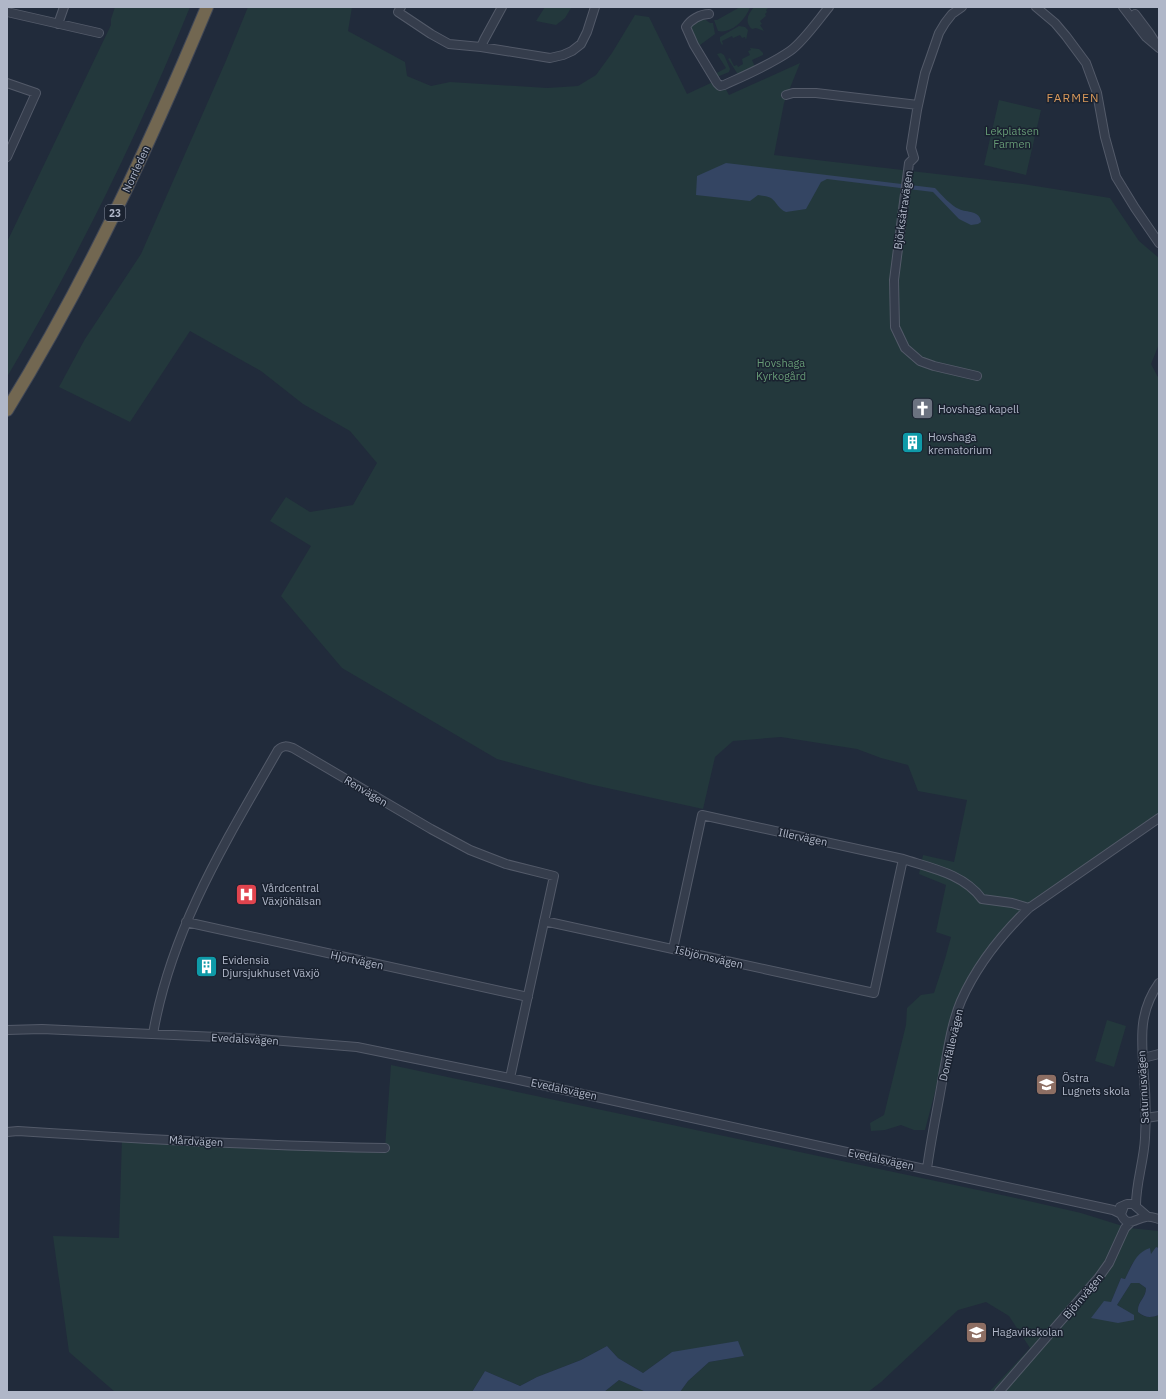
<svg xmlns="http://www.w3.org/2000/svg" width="1166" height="1399" viewBox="0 0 1166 1399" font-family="'IBM Plex Sans',sans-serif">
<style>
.green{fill:#23383c}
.water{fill:#344563}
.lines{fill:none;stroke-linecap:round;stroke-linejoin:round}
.minor-casing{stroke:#535a69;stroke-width:10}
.highway-casing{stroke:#404756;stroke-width:14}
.minor{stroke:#353d4c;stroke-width:8}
.highway{stroke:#726751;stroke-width:12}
.labels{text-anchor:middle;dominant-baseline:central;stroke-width:3;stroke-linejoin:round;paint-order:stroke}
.shield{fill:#1a2230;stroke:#838a9a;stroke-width:1}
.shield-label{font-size:10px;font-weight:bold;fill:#b0b7c8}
.park-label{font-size:11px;fill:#669a75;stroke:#1a2230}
.street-label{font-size:11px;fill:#b0b7c8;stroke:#1a2230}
.poi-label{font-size:11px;fill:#b0b7c8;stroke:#1a2230;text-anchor:start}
.neighbourhood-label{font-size:12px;letter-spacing:1px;fill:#d9995a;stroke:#1a2230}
</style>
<rect width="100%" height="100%" fill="#212b3b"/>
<path class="green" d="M115,7H190C138,135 77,259 7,377V242L111,25V19Z
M248,7H352L348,31L405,62L407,76L431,86L450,82L547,88L578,86L596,75L612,53L635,15L649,17L687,94L713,82L718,90L725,88L729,95L800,63L784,103L774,155L1023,184L1110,198L1139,241L1159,258V344L1151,364L1159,379V814L1038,896L1009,922L985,951L974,969L948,1034L935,1092L925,1130H914L901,1125L885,1130L871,1131L870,1123L884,1115L906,1025L907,1008L921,995L934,993L945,959L951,937L936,932L946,885L919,874L923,855L954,862L967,800L918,791L908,765L881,758L857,749L781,737L733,741L715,757L703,809L589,784L497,759L342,668L281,596L311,546L270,521L286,497L310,512L353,505L377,463L350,431L303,404L261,371L190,331L130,422L59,387L85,339L141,254L225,63Z
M545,7H571V8L565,18L556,25L536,21Z
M740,7H750C746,19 732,34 718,31L714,20H717Z
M754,7H769L766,10L767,12L765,14L766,16L760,21L762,24L760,25L764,31L756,28L752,29C744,22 748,14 754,7Z
M703,18L710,23H713L715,34L700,45C693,41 691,33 690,26Z
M739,26L745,27L748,30L746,40L745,37L742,38L740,35L733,38L732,36L722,41L723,44L722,45L720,41V37Z
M750,48L759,49L763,53V55L752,60L755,67L740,74L737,73L728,59L730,58L734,66L737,65L738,67L743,64L742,59L750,55L748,51L751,50Z
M721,53L724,55L730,69L729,72L717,77L715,74L726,68L717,54Z
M999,100L1041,110L1026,175L984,165Z
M1107,1020L1126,1026L1114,1067L1095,1061Z
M391,1065L1020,1199L1081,1213L1129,1228L1159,1231V1248L1156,1247L1151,1255L1150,1248L1132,1264L1125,1279L1121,1278L1111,1302L1134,1315L1117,1305L1131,1283H1139L1146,1288C1146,1299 1137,1300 1138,1312C1144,1318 1151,1318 1159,1315V1392H989L1030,1348L1009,1316L986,1302L958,1310L881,1382L868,1392H680L688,1381L709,1362L743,1356L672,1352L643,1373L618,1358L607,1346L581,1360L537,1377L520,1386L485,1371L472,1392H115L69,1352L53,1236L119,1238L122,1137L385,1148Z
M619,1380L646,1392H604Z"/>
<path class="water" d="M726,163L935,188C941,194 951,206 959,209C967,213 980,210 981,222L978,224L971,225L959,219L933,192L827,179L821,182L806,209L786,212C778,209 777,202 771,198C768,196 762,196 758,195L750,201L696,195L697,176Z
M1156,1247L1159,1248V1315C1151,1318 1145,1318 1138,1312C1137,1301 1146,1299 1146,1288L1139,1283H1131L1117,1305L1134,1315V1320L1118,1323L1091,1318L1104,1301L1111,1302L1121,1278L1125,1279C1131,1267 1136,1252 1150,1248L1151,1254Z
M738,1341L744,1356L709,1362L688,1381L680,1392H646L619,1380L604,1392H472L485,1371L520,1386L537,1377L581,1360L607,1346L618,1358L643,1373L672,1352Z"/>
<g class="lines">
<defs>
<path id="minor" d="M401,7L398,12L431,34L449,44L481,47L550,58L563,55L572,51L581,44L587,32L595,7
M962,7L952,14L945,23L939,33L930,59L925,73L917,110L911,148L914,158L909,163L894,280L895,327L905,348L920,361L934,366L977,376
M1036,7L1055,23L1066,36L1086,63L1097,93L1105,137L1116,177L1135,208L1159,243
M1123,7L1146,37L1159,48
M7,12L99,33
M709,14C700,14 690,20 686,27L694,45L717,83L720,86L724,85C746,75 770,65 790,51C803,42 819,19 829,7
M1135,14L1150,34L1155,42
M58,24L64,7
M481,47L484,40L502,7
M7,83L36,93L7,157
M786,95L793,93H816L918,105
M903,859C931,868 964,874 982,899L1012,903L1029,908
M544,921L874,993L903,859L702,815L673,949
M186,922L528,997
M7,1030L42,1029L259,1039L357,1047L510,1078L883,1160L1113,1210L1121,1214
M153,1034C171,929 226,841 278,750C283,745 287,746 293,748L431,829L470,850L506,864L554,876L510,1078
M1143,1058L1159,1054
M1146,1118L1159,1116
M7,1132L18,1131C140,1139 263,1146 385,1148
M927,1169C931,1138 938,1107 943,1076C948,1051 951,1025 961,1001C977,965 1001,935 1029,908L1159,818
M1136,1205C1136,1182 1144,1161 1145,1138C1146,1118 1146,1097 1144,1077C1142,1042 1137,1014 1159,983
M1124,1206L1121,1214C1127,1229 1136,1218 1146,1217C1150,1216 1155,1218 1159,1219
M1120,1207L1127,1204H1133L1147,1216
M999,1392L1099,1277L1109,1263L1125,1228L1131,1222"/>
<path id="highway" d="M7,410C86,282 149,146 207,7"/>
</defs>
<use href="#minor" class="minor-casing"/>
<use href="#highway" class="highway-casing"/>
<use href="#minor" class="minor"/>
<use href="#highway" class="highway"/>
</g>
<defs>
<symbol id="church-square" viewBox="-11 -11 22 22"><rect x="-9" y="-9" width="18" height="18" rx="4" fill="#6b7280" stroke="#1a2230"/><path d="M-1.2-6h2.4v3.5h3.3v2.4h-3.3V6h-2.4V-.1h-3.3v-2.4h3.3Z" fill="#fff"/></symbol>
<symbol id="building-square" viewBox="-11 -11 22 22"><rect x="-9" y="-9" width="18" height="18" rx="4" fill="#0f9aa8" stroke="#1a2230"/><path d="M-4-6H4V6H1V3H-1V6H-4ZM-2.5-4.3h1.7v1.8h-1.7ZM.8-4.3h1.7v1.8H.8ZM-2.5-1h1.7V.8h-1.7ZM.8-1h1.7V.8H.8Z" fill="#fff"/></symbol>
<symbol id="hospital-square" viewBox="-11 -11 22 22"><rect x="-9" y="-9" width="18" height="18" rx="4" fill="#e0444e" stroke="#1a2230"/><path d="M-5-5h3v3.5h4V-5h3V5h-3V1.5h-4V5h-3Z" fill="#fff"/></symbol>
<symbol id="school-square" viewBox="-11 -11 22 22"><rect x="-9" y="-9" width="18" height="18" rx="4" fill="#8d6e63" stroke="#1a2230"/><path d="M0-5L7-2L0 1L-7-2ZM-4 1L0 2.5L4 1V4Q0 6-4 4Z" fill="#fff"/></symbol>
</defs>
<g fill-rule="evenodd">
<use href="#church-square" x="910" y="396" width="25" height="25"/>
<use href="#building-square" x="900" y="430" width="25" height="25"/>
<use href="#hospital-square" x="234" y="882" width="25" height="25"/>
<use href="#building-square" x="194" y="954" width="25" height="25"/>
<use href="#school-square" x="1034" y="1072" width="25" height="25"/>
<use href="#school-square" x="964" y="1320" width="25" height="25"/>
</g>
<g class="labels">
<rect class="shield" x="105" y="205" width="20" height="16" rx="3"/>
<g class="shield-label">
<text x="115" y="213">23</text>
</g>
<g class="park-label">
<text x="1012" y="131">Lekplatsen<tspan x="1012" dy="13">Farmen</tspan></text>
<text x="781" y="363">Hovshaga<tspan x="781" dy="13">Kyrkogård</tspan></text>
</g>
<g class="street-label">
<text transform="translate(136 169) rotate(-65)">Norrleden</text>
<text transform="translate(903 210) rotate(-82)">Björksätravägen</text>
<text transform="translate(366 791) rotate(31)">Renvägen</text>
<text transform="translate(803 837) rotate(12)">Illervägen</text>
<text transform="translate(709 957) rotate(13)">Isbjörnsvägen</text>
<text transform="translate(357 960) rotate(12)">Hjortvägen</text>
<text transform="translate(245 1039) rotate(3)">Evedalsvägen</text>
<text transform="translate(951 1045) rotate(-77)">Domfällevägen</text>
<text transform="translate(1143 1087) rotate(-93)">Saturnusvägen</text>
<text transform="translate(564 1089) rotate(12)">Evedalsvägen</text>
<text transform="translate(196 1141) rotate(3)">Mårdvägen</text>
<text transform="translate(881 1159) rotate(12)">Evedalsvägen</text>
<text transform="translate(1083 1296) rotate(-50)">Björnvägen</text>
</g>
<g class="poi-label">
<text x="938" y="409">Hovshaga kapell</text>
<text x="928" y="437">Hovshaga<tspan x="928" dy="13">krematorium</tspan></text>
<text x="262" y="888">Vårdcentral<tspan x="262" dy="13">Växjöhälsan</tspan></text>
<text x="222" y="960">Evidensia<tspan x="222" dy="13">Djursjukhuset Växjö</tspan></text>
<text x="1062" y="1078">Östra<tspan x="1062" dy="13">Lugnets skola</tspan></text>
<text x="992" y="1332">Hagavikskolan</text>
</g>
<g class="neighbourhood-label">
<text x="1073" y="97">FARMEN</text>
</g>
</g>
<rect width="1166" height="1399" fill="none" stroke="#b0b7c8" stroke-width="16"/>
</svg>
